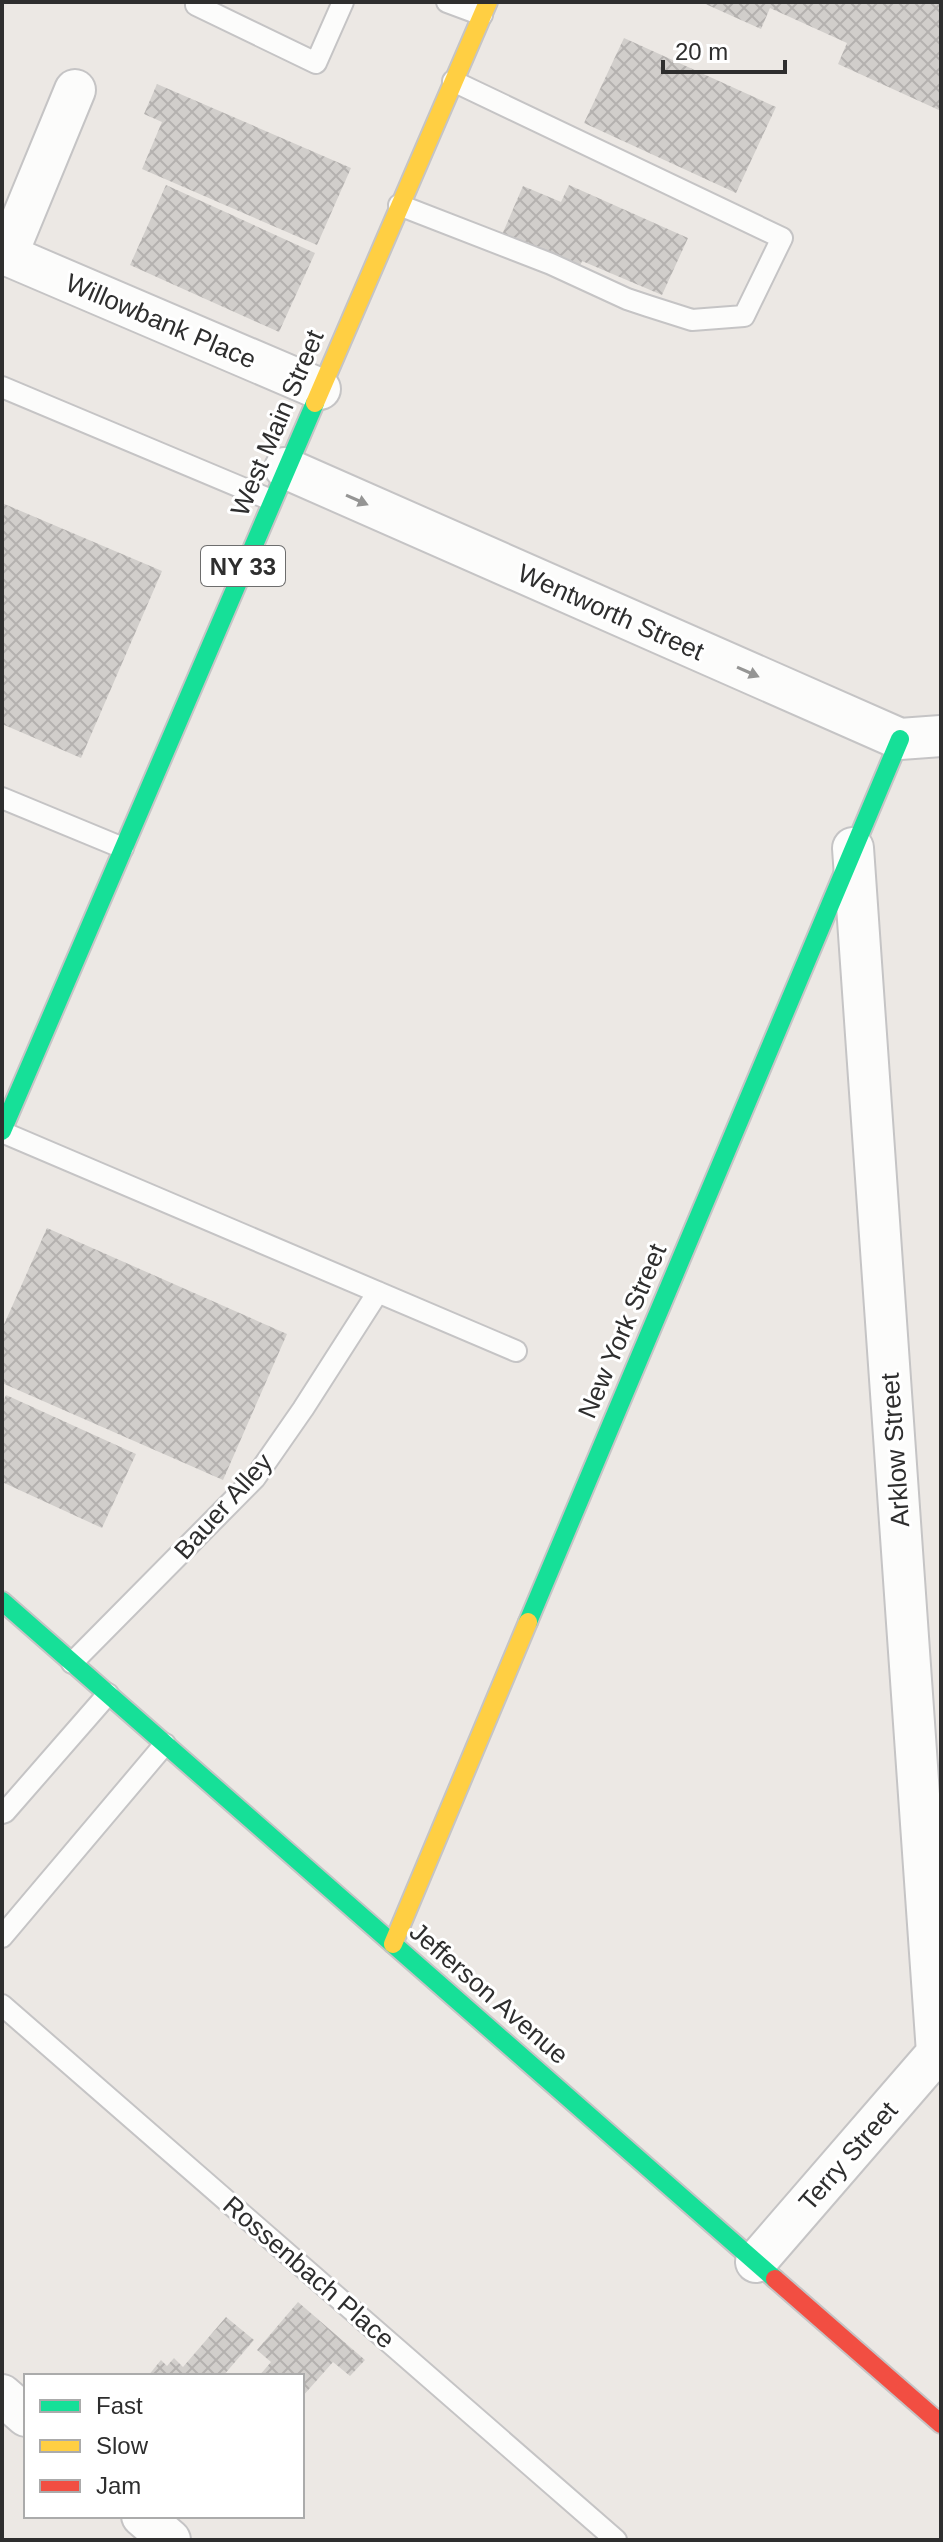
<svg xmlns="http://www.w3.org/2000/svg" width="943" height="2542" viewBox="0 0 943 2542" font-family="Arial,sans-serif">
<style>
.building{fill:url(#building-cross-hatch)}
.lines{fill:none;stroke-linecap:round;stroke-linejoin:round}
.lane-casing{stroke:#c5c4c5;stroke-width:24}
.street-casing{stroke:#c5c4c5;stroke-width:44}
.fast-casing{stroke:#c5c4c5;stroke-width:22}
.slow-casing{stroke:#c5c4c5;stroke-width:22}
.jam-casing{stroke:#c5c4c5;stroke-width:22}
.lane{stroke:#fcfcfb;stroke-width:20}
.street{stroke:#fcfcfb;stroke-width:40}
.fast{stroke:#16e098;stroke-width:18}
.slow{stroke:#ffcf43;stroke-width:18}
.jam{stroke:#f24e42;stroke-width:18}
.oneway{fill:#959594}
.labels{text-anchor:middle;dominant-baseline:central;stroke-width:6;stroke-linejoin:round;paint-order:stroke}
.shield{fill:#fff;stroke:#6d6d6d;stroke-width:2}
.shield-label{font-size:24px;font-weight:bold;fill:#2e2e2e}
.street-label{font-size:26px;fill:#2e2e2e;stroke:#fff}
</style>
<defs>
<pattern id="building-cross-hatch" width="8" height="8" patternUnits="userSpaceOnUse" patternTransform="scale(2)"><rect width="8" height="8" fill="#d1cecb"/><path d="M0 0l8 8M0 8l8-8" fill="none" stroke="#b4b1af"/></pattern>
</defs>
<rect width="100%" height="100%" fill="#ece8e4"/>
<path class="building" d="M701,2H941V111L838,64L847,43L770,8L761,29Z
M624,38L776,107L736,193L584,123Z
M157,84L351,168L317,245L142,169L162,122L144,114Z
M166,185L315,253L279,332L130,265Z
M569,185L688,238L662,295L582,261L578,271L501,237L523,186L561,202Z
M2,503L162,571L81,758L2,724Z
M47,1228L287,1334L223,1480L2,1383V1329Z
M6,1395L136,1454L102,1528L2,1482V1404Z
M298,2302L365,2360L350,2376L333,2362L302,2397V2376H259L271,2362L257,2350Z
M226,2317L254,2340L223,2376H148L161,2360L167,2366L174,2358L183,2367Z"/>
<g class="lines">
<defs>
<path id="lane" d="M197,2L196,5L316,63L343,2
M447,2L482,15
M399,205L551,264L627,299L648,306L692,320L744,316L782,238L453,81
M2,387L271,500
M2,798L123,848
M2,1132L516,1351
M72,1663L255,1478L303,1409L378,1292
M2,1813L5,1812L108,1694
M2,1937L165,1744
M2,2005L616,2540"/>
<path id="street" d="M2,253L320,389
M7,255L75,90
M285,468L900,739L941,736
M853,848L937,2053
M756,2262L937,2053H941
M2,2395L26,2416
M142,2516L170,2540"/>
<path id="fast" d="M2,1131L315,403
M2,1601L775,2279
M528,1622L900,739"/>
<path id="slow" d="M315,403L488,2
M393,1944L528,1622"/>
<path id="jam" d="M775,2279L941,2424"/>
</defs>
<use href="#lane" class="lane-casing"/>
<use href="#street" class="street-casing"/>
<use href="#fast" class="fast-casing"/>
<use href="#slow" class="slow-casing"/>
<use href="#jam" class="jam-casing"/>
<use href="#lane" class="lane"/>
<use href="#street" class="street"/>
<use href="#fast" class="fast"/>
<use href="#slow" class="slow"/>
<use href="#jam" class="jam"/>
</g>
<defs><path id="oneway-solid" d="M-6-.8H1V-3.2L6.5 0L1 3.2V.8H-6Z" transform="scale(2)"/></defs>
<g class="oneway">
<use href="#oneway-solid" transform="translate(357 500) rotate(24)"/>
<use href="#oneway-solid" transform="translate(748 672) rotate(24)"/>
</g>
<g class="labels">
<rect class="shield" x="201" y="546" width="84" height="40" rx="6"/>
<g class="shield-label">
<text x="243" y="566">NY 33</text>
</g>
<g class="street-label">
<text transform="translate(161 321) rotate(23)">Willowbank Place</text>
<text transform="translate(277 423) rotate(-67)">West Main Street</text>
<text transform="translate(611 612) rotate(24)">Wentworth Street</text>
<text transform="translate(622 1331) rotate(-67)">New York Street</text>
<text transform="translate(895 1450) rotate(-94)">Arklow Street</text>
<text transform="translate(223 1506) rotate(-48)">Bauer Alley</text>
<text transform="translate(489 1993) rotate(41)">Jefferson Avenue</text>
<text transform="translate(848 2156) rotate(-49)">Terry Street</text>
<text transform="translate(309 2272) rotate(41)">Rossenbach Place</text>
</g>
</g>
<rect width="943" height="2542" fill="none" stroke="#2e2e2e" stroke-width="8"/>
<rect x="24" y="2374" width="280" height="144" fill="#ffffff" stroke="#ababab" stroke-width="2"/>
<rect x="40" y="2400" width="40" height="12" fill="#16e098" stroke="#ababab" stroke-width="2"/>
<text x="96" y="2414" font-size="24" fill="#2e2e2e">Fast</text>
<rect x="40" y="2440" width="40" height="12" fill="#ffcf43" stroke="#ababab" stroke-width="2"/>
<text x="96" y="2454" font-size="24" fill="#2e2e2e">Slow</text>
<rect x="40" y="2480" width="40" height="12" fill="#f24e42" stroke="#ababab" stroke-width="2"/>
<text x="96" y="2494" font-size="24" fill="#2e2e2e">Jam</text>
<path d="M663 60v12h122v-12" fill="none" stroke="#2e2e2e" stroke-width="4"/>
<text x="675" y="60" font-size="24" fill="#2e2e2e" stroke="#ffffff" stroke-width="6" paint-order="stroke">20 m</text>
</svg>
